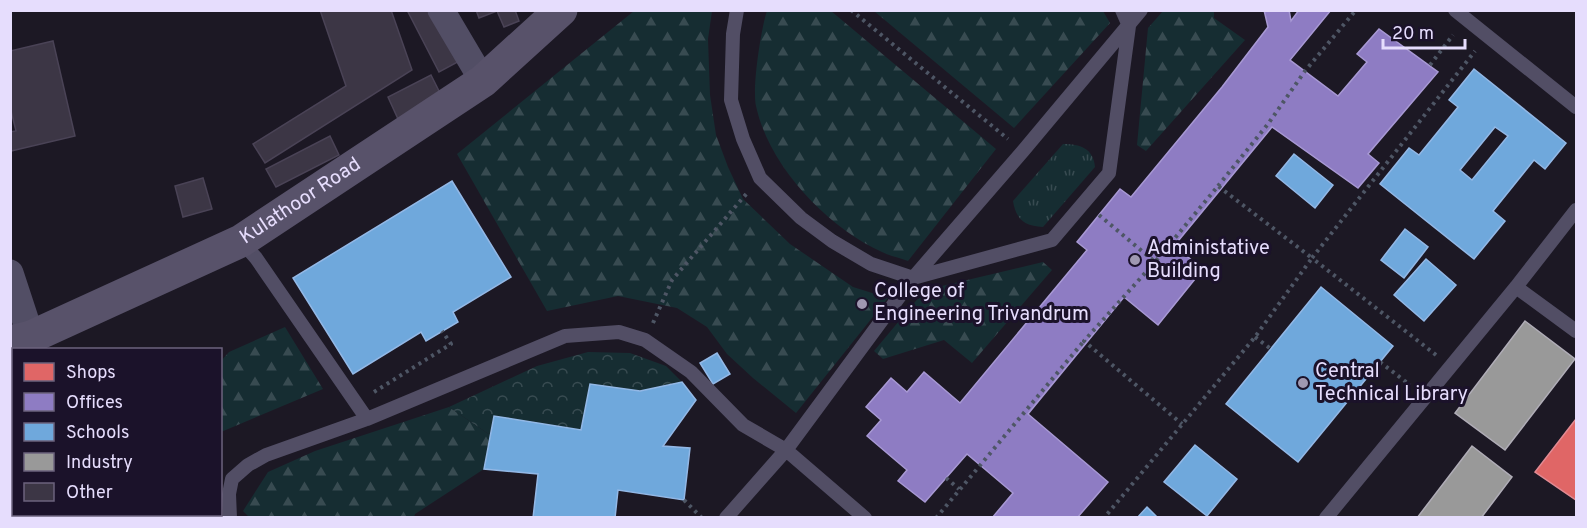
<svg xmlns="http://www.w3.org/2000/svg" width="1587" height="528" viewBox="0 0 1587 528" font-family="Overpass,sans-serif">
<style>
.grass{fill:url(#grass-tufts)}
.forest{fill:url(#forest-firs)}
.park{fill:url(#park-crowns)}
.shops{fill:#e06666;stroke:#e28a93;stroke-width:1.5}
.offices{fill:#8e7cc3;stroke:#a899d4;stroke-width:1.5}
.schools{fill:#6fa8dc;stroke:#93b8e6;stroke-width:1.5;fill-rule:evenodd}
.industry{fill:#999;stroke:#b0adb7;stroke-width:1.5}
.building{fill:#3c3645;stroke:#4a4356;stroke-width:1.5}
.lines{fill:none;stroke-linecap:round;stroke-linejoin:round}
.path{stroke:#4e5665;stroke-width:4;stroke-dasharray:3 4.5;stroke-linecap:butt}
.lane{stroke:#524e65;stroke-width:14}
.street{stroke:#524e65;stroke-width:27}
.secondary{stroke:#58526a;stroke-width:33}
.poi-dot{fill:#9f98b1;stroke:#1b122a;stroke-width:2}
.labels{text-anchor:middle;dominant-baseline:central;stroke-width:6;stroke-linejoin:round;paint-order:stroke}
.street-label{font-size:20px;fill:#e6ddfd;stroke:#1b122a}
.poi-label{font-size:20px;fill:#e6ddfd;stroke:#1b122a;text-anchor:start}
</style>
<defs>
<pattern id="grass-tufts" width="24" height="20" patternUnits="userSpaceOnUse" patternTransform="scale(1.5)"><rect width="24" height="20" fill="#162d32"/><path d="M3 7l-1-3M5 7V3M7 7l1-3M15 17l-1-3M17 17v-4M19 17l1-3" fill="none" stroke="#384b51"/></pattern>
<pattern id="forest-firs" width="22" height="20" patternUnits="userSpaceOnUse" patternTransform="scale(1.5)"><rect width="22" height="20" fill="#162d32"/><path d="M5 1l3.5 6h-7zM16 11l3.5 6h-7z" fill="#384b51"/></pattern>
<pattern id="park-crowns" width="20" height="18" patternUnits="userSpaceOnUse" patternTransform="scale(1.5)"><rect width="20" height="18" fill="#162d32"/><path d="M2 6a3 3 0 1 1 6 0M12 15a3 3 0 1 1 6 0" fill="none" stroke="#384b51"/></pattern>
</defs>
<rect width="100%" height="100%" fill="#1c1824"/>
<path class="grass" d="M1063,144C1080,144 1093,148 1095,167L1043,227C1025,226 1016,220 1013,201Z"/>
<path class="forest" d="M634,11H712L708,39L710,95L716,135L728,167L743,199L790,244L853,287L888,298L796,413L753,378L727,354L707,327L677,308L618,296L547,311L457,154Z
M767,11H831L996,149L908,261C900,258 890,256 882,252C827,227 769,166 756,106C752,88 761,28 767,11Z
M874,11H1103L1110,23L1014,128Z
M1163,11H1214V18L1245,40L1146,151L1137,145L1148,28Z
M1043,262L1052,270L972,363L944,340L883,359L874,351L925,290Z
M285,327L323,389L221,432V361L229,352Z
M449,407L490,435L484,469L415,514L414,517L250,518L243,511L268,472L315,451Z"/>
<path class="park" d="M588,352L630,353L666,366L682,382L640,391L581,430L494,416L490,435L449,407L537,366Z"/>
<path class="shops" d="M1576,419V500L1535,472Z"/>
<path class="offices" d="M1264,10H1289L1291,21L1299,10H1331L1290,60L1338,96L1367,62L1357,54L1379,29L1438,72L1368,154L1379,163L1358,188L1272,127L1174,246L1203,269L1158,325L1124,297L1028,414L1108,482L1077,518H992L1013,493L967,454L925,502L898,481L907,470L867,436L881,420L866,407L891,378L907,392L924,372L960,403L1087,250L1077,242L1120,189L1131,197L1222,87L1268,27Z"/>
<path class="schools" d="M1474,69L1566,143L1545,169L1534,160L1493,211L1505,221L1474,259L1380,184L1409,148L1419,155L1458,107L1449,100ZM1495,127L1508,136L1472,180L1460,170Z
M1294,154L1333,185L1315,208L1276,176Z
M452,181L511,277L453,312L458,322L426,341L421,332L353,374L293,278Z
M1405,229L1428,247L1404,278L1381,260Z
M1426,259L1456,285L1424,321L1394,295Z
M1321,287L1393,346L1298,462L1226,404Z
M717,353L730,374L713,384L700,363Z
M682,382L696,400L663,446L690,448L684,500L618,490L615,518H533L538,474L484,469L494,416L581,430L590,384L640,391Z
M14,434V496L10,497V435Z
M1195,445L1237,479L1207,516L1164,482Z
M1147,507L1158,518H1137Z
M109,514H197L198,518H108Z"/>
<path class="industry" d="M1525,321L1575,359L1505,450L1455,413Z
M1472,446L1512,477L1481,518H1417Z"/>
<path class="building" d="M320,10H391L412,70L265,163L253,144L346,86Z
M407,10H442L467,57L439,72Z
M476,10H515L519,21L504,27L497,11L479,18Z
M53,41L75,136L11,151L10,132L16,131L10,107V51Z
M431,75L442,97L398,119L388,97Z
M330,136L339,155L276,187L266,169Z
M203,178L212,209L183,217L175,186Z"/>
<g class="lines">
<path class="path" d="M851,10L1008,139
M1430,65L1453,35
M1218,186L1268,124L1305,71L1356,10
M1099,215L1155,262L1218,186L1312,258L1255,337L1104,518
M1155,262L1084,341L1182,424
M653,323L672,280L748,192
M1255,337L1271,349
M1436,355L1312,258L1475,51
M1380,362L1410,385
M374,392L451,344L442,331
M946,478L959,489
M684,500L702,518
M936,518L1084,341"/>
<path class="lane" d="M737,10L733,34L731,100L743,139L760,178L801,218L832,241L871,264L913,278L1052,240L1109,173L1129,26L1122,10
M1455,10L1576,107
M241,241L256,258L367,419
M1516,287L1576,331
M230,518L229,494L232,479L248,465L266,455L367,419L565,336L619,332L645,340L691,372L743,425L786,450L865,518
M726,518L786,450L913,278L1023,151L1141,10
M1326,518L1516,287L1576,210"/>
<path class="street" d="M441,10L483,81
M10,273L31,337"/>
<path class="secondary" id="s1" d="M10,342L31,337L241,241L483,81L561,10"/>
</g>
<g class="poi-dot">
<circle cx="1135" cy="260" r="6"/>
<circle cx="862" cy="304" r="6"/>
<circle cx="1303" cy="383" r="6"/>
</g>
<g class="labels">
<g class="street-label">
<text stroke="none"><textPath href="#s1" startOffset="324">Kulathoor Road</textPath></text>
</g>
<g class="poi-label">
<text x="1147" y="249">Administative<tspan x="1147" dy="23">Building</tspan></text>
<text x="874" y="292">College of<tspan x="874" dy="23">Engineering Trivandrum</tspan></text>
<text x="1315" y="372">Central<tspan x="1315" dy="23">Technical Library</tspan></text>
</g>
</g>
<rect width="1587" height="528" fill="none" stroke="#e6ddfd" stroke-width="24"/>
<rect x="12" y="348" width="210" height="168" fill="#1b122a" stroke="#6c637e" stroke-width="1.5"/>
<rect x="24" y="363" width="30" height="18" fill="#e06666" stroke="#6c637e" stroke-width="1.5"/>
<text x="66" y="378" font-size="18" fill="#e6ddfd">Shops</text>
<rect x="24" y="393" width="30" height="18" fill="#8e7cc3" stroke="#6c637e" stroke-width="1.5"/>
<text x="66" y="408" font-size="18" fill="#e6ddfd">Offices</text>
<rect x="24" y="423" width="30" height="18" fill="#6fa8dc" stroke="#6c637e" stroke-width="1.5"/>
<text x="66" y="438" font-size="18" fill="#e6ddfd">Schools</text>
<rect x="24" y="453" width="30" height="18" fill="#999999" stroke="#6c637e" stroke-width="1.5"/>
<text x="66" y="468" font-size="18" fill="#e6ddfd">Industry</text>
<rect x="24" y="483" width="30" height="18" fill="#3c3645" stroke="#6c637e" stroke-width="1.5"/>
<text x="66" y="498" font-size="18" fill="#e6ddfd">Other</text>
<path d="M1383 39v9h82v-9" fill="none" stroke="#e6ddfd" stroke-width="3"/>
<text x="1392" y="39" font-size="18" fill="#e6ddfd" stroke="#1b122a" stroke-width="4.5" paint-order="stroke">20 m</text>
</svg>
